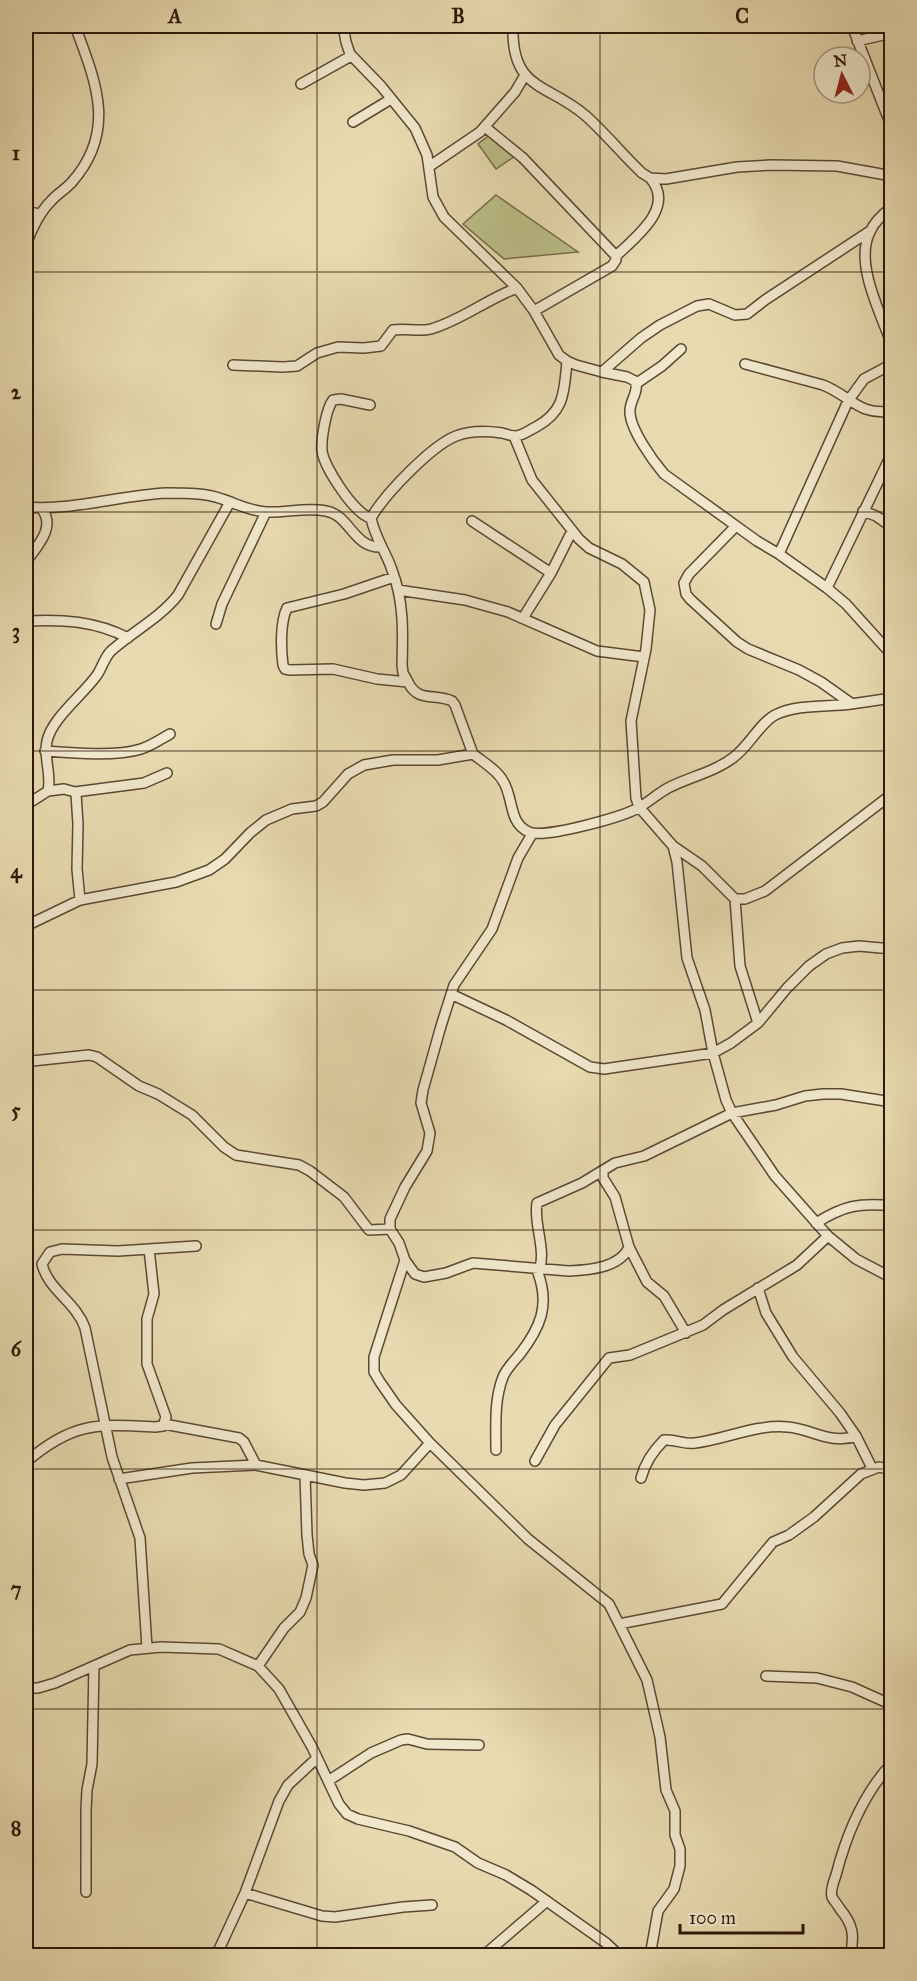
<svg xmlns="http://www.w3.org/2000/svg" width="917" height="1981" viewBox="0 0 917 1981" font-family="'IM FELL Great Primer',serif">
<style>
.green{fill:#bbbe87;stroke:#746b48;stroke-width:1.5}
.lines{fill:none;stroke-linecap:round;stroke-linejoin:round}
.minor-casing{stroke:#5c4833;stroke-width:12}
.minor{stroke:#f0e7cc;stroke-width:9}
.grid{fill:none;stroke:#2e1809;stroke-width:1.5;stroke-opacity:0.55}
.neatline{fill:none;stroke:#2e1809;stroke-width:2}
.grid-label{font-size:20px;text-anchor:middle;font-weight:bold;fill:#2e1809}
</style>
<rect width="100%" height="100%" fill="#e8dab0"/>
<filter id="stains"><feTurbulence type="fractalNoise" baseFrequency=".00333" numOctaves="4"/><feColorMatrix values="0 0 0 0 .2 0 0 0 0 .09 0 0 0 0 .02 0 0 0 .5 -.17"/></filter>
<radialGradient id="worn" r=".72"><stop offset=".6" stop-color="#630" stop-opacity="0"/><stop offset="1" stop-color="#630" stop-opacity=".3"/></radialGradient>
<path class="green" d="M491,134L518,154L496,169L478,144Z
M496,195L578,252L504,259L463,224Z"/>
<g class="lines">
<defs>
<path id="minor" d="M343,26L346,42L350,54L381,86L415,128L427,155L433,197L444,217L517,288L534,311L559,355L567,361L576,365L602,372L627,377L635,381C640,391 629,401 630,412C630,429 653,461 664,474L757,541L779,554L827,588L846,604L892,655
M513,26C511,91 548,83 586,116C606,134 623,155 642,173L650,178L666,179L737,167L771,165L837,166L892,176
M852,26L892,128
M857,41L892,33
M301,84L351,56
M353,122L391,99
M485,127L523,158L616,256V260L612,266L534,311
M430,166L480,132L515,92L525,75
M892,207C884,213 874,222 870,232C854,263 881,314 892,345
M26,211L39,214
M26,245C32,228 39,213 51,201C57,194 66,189 72,182C117,131 96,82 75,26
M616,256C636,237 676,207 650,178
M745,364L823,385C851,396 858,416 892,411
M233,365L283,367L297,366L317,353L338,347L364,348L381,346L393,330C406,328 419,332 431,329C462,320 487,299 517,288
M602,372L641,338L660,325L697,306L709,304L735,315L747,314L765,300L870,231
M637,383L662,366L681,349
M370,405L341,399L333,400C326,409 321,439 322,451C324,467 355,515 371,518
M514,436L532,480L579,539L589,548L622,564L644,582L650,610L646,649L631,721L636,798L639,807L673,846L702,866L735,899H745L765,891L892,794
M26,507C73,511 120,495 167,493C185,493 206,493 222,499C237,504 250,511 266,512C286,513 306,507 326,511C350,515 353,548 381,547
M863,511L876,516L892,527
M472,521L551,573
M736,526L689,574L684,583L686,594L690,599L737,642L748,649L799,670L821,682L852,704
M779,554L848,401L864,379L892,364
M26,562C37,546 57,527 41,508
M394,577L344,594L287,608C280,622 281,650 283,665L285,669L290,670L333,669L377,679L408,682C418,703 434,693 452,701L455,705L473,754
M827,588L892,453
M398,590L465,600L508,612L597,651L644,657
M523,618L551,573L572,531
M26,621C62,619 96,621 128,638
M216,624L222,604L266,512
M408,682L403,673L402,665C403,632 404,601 392,570C386,552 375,538 371,518C385,494 431,446 456,436C469,431 488,431 502,433C506,434 511,436 515,436C523,436 529,430 536,427C565,411 564,392 567,361
M45,751C71,753 116,757 141,749C151,746 161,739 170,734
M48,791L64,789L75,792L76,794L78,824L77,869L80,900
M75,792L144,783L167,773
M26,805L48,791C52,774 43,757 47,741C52,718 83,695 97,675C102,668 104,658 111,651C132,632 160,618 178,595L230,502
M532,834L518,858L492,929L454,985L441,1026L423,1090L421,1103L430,1133L427,1151L405,1187L390,1219V1229L399,1243L405,1260L374,1357V1372L380,1382L396,1405L430,1443L528,1539L609,1604L647,1680L660,1737L666,1790L675,1811V1835L680,1849V1866L674,1889L658,1911L650,1956
M673,846L677,862L687,958L705,1010L713,1053L726,1100L732,1113L775,1176L828,1236L856,1259L892,1278
M735,899L740,966L758,1023
M30,924L80,900L176,882L209,870L225,859L250,833L266,820L292,809L316,806L323,802L348,774L364,765L393,760H438L473,754C483,762 497,770 503,781C514,798 508,823 529,832C544,839 622,817 638,808C649,802 657,794 668,788C689,777 715,772 734,757C749,746 760,723 775,715C797,704 827,707 851,704C865,702 878,700 892,698
M451,994L506,1020L590,1067L604,1069L713,1053L731,1043L758,1023L787,988L809,966L826,954L842,948L859,946L892,949
M26,1058L32,1061L89,1055L97,1057L139,1086L158,1094L192,1115L224,1147L236,1155L299,1165L310,1171L344,1197L369,1230L390,1229
M603,1171V1178L615,1197L629,1247L647,1282L664,1296L686,1333
M816,1223C843,1206 860,1202 892,1206
M405,1260L415,1274L424,1277L446,1273L473,1263L569,1271C589,1270 620,1268 629,1247
M758,1288L766,1313L793,1357L840,1413L856,1436L872,1468
M164,1424L239,1438L244,1442L256,1465
M496,1450C496,1425 494,1400 503,1377C506,1369 514,1361 520,1354C540,1328 550,1306 538,1273C548,1252 533,1225 537,1203L582,1183L615,1163L644,1156L732,1113L776,1105L805,1096L823,1094H841L892,1102
M535,1461L555,1425L609,1358L630,1355L703,1325L723,1310L797,1265L828,1236
M26,1462C73,1422 96,1424 155,1427L163,1426L166,1417L147,1364V1319L154,1294L149,1249
M641,1478C645,1463 652,1452 664,1440C677,1439 684,1445 695,1443C727,1439 755,1424 788,1427C812,1429 831,1445 856,1436
M119,1479L192,1468L256,1465L345,1483L364,1485L385,1483L401,1475L430,1443
M619,1624L722,1604L773,1542L789,1535L814,1517L861,1474L879,1467L892,1470
M147,1648L140,1538L112,1457L85,1328C76,1302 48,1290 42,1264L50,1252L62,1249L118,1251L196,1246
M258,1666L284,1628L300,1612L306,1598L313,1565L309,1554L307,1535L305,1475
M766,1676L817,1678L852,1687L892,1705
M26,1688H38L55,1683L130,1650L161,1647L219,1649L258,1666L279,1689L312,1747L339,1804L347,1814L358,1819L409,1831L455,1847L478,1863L506,1875L531,1890L606,1943L620,1956
M328,1781L371,1753L401,1740L408,1739L427,1744L479,1745
M86,1892V1811L87,1790L92,1764L94,1666
M245,1893L322,1916L335,1917L403,1907L432,1905
M216,1956L245,1893L279,1801L288,1785L317,1758
M483,1956L547,1901
M850,1956C855,1936 853,1924 840,1909C838,1905 834,1901 832,1897C830,1890 834,1881 836,1875C846,1836 864,1793 892,1763"/>
</defs>
<use href="#minor" class="minor-casing"/>
<use href="#minor" class="minor"/>
</g>
<path class="grid" d="M317,26V1956M600,26V1956M26,272H892M26,512H892M26,751H892M26,990H892M26,1230H892M26,1469H892M26,1709H892"/>
<rect width="917" height="1981" fill="none" stroke="#e8dab0" stroke-width="66"/>
<g transform="translate(842 75) rotate(354)"><circle r="28" fill="#f0e7cc" stroke="#a2947e" stroke-width="1.5"/>
<path d="M0-4.5L10 22L0 15L-10 22Z" fill="#8f2418"/>
<text y="-9" font-size="16" font-weight="bold" text-anchor="middle" fill="#2e1809">N</text>
</g>
<path d="M680 1924v9h123v-9" fill="none" stroke="#2e1809" stroke-width="3"/>
<text x="689" y="1924" font-size="18" fill="#2e1809" stroke="#f0e7cc" stroke-width="4.5" paint-order="stroke">100 m</text>
<rect x="33" y="33" width="851" height="1915" class="neatline"/>
<g class="grid-label">
<text x="175" y="23">A</text>
<text x="458" y="23">B</text>
<text x="742" y="23">C</text>
<text x="16" y="160">1</text>
<text x="16" y="399">2</text>
<text x="16" y="638">3</text>
<text x="16" y="878">4</text>
<text x="16" y="1117">5</text>
<text x="16" y="1356">6</text>
<text x="16" y="1596">7</text>
<text x="16" y="1835">8</text>
</g>
<rect width="100%" height="100%" filter="url(#stains)"/>
<rect width="100%" height="100%" fill="url(#worn)"/>
</svg>
